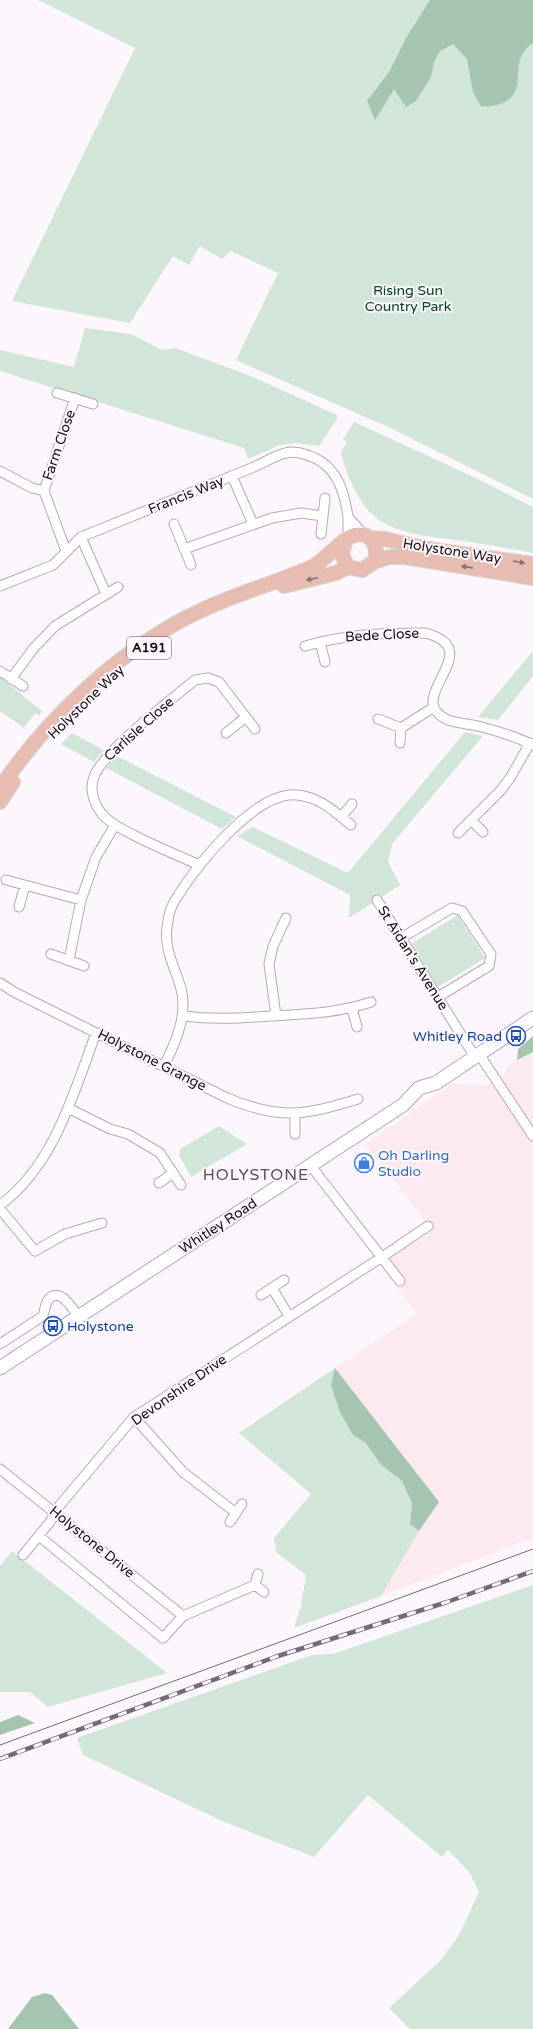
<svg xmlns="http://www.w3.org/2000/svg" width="533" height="2029" viewBox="0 0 533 2029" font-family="'Varela Round',sans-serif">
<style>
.industrial{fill:#fde9f0}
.green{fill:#d1e5d8}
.forest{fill:#a6c5b1}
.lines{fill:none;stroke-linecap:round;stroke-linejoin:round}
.street-casing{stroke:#bba6be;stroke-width:11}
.secondary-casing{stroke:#bba6be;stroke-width:15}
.primary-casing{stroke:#d5d4d6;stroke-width:16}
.street{stroke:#fff;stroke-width:9}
.secondary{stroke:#fff;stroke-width:13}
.primary{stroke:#e8bdb1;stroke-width:14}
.tram{stroke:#726b73;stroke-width:1}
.rail-casing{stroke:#726b73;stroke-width:4.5}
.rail{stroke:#fcf7fc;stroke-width:3;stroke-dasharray:9;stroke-linecap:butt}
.oneway{fill:#8a6f6d}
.labels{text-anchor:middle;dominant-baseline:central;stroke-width:4;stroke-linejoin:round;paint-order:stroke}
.shield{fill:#fcf7fc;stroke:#5c555d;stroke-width:1}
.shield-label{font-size:13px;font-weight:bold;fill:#181019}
.park-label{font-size:14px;fill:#054025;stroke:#fcf7fc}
.street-label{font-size:14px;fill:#181019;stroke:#fcf7fc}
.transit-label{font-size:14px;fill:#164399;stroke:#fcf7fc;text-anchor:end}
.shop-label{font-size:14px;fill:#366cbe;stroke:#fcf7fc;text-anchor:start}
.quarter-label{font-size:16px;letter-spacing:1px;fill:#5c4a5f;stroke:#fcf7fc}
</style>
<rect width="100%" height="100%" fill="#fcf7fc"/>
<path class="industrial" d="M533,1052V1538L381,1596L419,1531L439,1502L335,1368L417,1314L375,1257L425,1221L366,1144L452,1084L486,1085L503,1076L510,1064Z"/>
<path class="green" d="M38,0H533V499L388,427L236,360L278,273L231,251L222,259L200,246L189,265L173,256L130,323L12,301L135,48Z
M85,328L131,334L162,350L175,348L253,377L337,415V419L319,446L295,443L280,445L248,459L244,448L0,371V350L74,367Z
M354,422L474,477L533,507V553C512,549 491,545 470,542C440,537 399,537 374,516C359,504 344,470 341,452L347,442L343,439Z
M533,651V676L498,720L478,717Z
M0,677L42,711L39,716L35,713L24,728L0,711Z
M465,732L483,736L392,844L388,862L400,885L349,918L350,895L237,836L253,827L348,873Z
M72,733L104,750L94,762L61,744Z
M117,756L236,817L222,829L106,768Z
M458,915L485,958L438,987L411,944Z
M219,1126L247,1144L191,1177L179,1155L180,1149Z
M335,1368L331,1385L353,1435L366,1443L381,1465L402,1481L412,1503L410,1524L419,1531L381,1596L294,1628L301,1606L306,1575L276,1552L274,1538L311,1494L239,1433Z
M12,1551L167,1673L48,1707L30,1692H0V1566Z
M533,1585V2029H410L389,2008L442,1959L459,1935L479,1892L470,1873L448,1850L442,1857L368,1795L314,1857L222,1821L83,1755L77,1738L312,1655L333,1654Z"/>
<path class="forest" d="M430,0H533V43C528,47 523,51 521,57C517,67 519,79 516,89C511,103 494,108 481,106L473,92L467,59L453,44L440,51L434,62L431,77L416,101L406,107L394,89L375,120L367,101L389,72L406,38Z
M533,1036V1052L517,1060L518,1049Z
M335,1368L439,1502L419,1531L410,1524L412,1503L402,1481L381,1465L366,1443L353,1435L340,1412L331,1385Z
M18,1715L35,1723L0,1735V1722Z
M45,1993L52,1995L79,2029H8L32,1997Z"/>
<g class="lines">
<defs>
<path id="street" d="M57,393L93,404
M0,471L32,488L44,491
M232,476L253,524
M174,524L191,565
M321,534L325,498
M81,537L106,594
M348,539V517L364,535
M184,549L272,518L301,513L323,516
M66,551L44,491L75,398
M0,586L53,565L81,537L254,467C263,463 273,457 282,454C290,451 299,452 307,455C336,464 344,489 348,517
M320,642L325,662
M305,646C348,634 381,633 425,633C480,647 425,684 434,708C437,713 443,718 448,720C457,723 468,724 478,726C497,731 515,736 533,745
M0,671L23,686
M11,679L33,649L55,626L118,587
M378,719L401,728L400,743
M401,728L434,707
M226,733L246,717
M341,817L352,804
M471,820L483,832
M458,833L501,790L510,778L530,743
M199,865C178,855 114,830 102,814C94,804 89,789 94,777C103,751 171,700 195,680L208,678L219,682L255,729
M6,880L81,900
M377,900L475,1057
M19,907L25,885
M401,938L452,908L462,911L491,954L489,966L438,997
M51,954L84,966
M69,960L81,900L96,857L115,825
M0,983L14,992L225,1097C278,1120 303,1116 358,1099
M352,1008L357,1027
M183,1016C214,1020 241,1018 271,1016C305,1014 339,1013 371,1002
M276,1016L269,964L273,946L286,918
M479,1054L533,1136
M164,1066C176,1042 189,1013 180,985C174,966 164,948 167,927C168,920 169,912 172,906C190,872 254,791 297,795C320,797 335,812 351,825
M68,1108L110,1129L128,1134L160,1153L181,1185
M295,1113V1134
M311,1166L400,1281
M159,1183L173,1173
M0,1205C54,1166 74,1092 96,1033
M0,1209L35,1251L65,1234L102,1223
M272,1288L289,1316
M261,1295L284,1280
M0,1344L43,1316C44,1312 45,1308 46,1304C56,1282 72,1307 78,1316
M134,1417L183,1472L236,1513
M0,1469L183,1616
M230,1522L242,1504
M39,1536L163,1638L183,1616L255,1585
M23,1555L50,1522L60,1505L134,1417L382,1257L428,1226
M258,1574L255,1585L264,1592"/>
<path id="secondary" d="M0,1368L403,1105L419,1088L436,1083L533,1018"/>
<path id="primary" d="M370,538L385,539L428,549L533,564
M374,562L389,557H405L533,578
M284,586L336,573L348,567
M0,788C49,716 122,647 202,610C238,593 276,583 312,567C325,561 342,538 355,535C372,531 380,549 374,562L362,570L348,567L342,555L345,542
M0,802L13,782"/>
</defs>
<use href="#street" class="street-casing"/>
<use href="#secondary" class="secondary-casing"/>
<use href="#primary" class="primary-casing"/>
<use href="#street" class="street"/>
<use href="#secondary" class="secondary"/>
<use href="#primary" class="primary"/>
<path class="tram" d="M0,1745L533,1549"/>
<defs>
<path id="rail" d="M0,1759L275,1657L447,1602L533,1571"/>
</defs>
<use href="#rail" class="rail-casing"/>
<use href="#rail" class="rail"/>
</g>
<defs><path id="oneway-solid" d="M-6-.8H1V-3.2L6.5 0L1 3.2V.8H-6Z"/></defs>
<g class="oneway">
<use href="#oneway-solid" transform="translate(519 562) rotate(10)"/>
<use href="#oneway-solid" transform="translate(467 567) rotate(-172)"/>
<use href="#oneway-solid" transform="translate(312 579) rotate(168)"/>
</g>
<defs>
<symbol id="bus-ring" viewBox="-11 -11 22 22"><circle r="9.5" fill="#fcf7fc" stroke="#1a4fb4" stroke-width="1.5"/><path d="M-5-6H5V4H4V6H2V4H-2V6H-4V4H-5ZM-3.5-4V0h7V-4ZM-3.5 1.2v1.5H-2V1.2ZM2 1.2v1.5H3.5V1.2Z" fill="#1a4fb4"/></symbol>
<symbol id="shop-ring" viewBox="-11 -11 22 22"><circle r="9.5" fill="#fcf7fc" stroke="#3f7fe0" stroke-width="1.5"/><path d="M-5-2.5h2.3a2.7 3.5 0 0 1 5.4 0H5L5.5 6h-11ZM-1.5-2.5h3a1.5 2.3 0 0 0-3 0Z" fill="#3f7fe0"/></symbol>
</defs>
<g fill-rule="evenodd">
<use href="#bus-ring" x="505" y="1025" width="22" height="22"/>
<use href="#shop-ring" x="353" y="1152" width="22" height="22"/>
<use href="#bus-ring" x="42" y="1315" width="22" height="22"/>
</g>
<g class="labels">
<rect class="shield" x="127" y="637" width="44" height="22" rx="3"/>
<g class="shield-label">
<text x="149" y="648">A191</text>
</g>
<g class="park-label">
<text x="408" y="290">Rising Sun<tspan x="408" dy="16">Country Park</tspan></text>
</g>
<g class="street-label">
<text transform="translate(59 445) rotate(-71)">Farm Close</text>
<text transform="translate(186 495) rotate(-22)">Francis Way</text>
<text transform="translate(452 551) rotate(9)">Holystone Way</text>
<text transform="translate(382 635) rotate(-3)">Bede Close</text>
<text transform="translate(86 702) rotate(-44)">Holystone Way</text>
<text transform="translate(139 729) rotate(-42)">Carlisle Close</text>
<text transform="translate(413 958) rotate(58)">St Aidan's Avenue</text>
<text transform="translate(152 1060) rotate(27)">Holystone Grange</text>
<text transform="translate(218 1226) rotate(-33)">Whitley Road</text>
<text transform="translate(179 1390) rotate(-35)">Devonshire Drive</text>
<text transform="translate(92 1542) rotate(39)">Holystone Drive</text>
</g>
<g class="transit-label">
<text x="502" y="1036">Whitley Road</text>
<text x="67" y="1326" text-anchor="start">Holystone</text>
</g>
<g class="shop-label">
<text x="378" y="1155">Oh Darling<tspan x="378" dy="16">Studio</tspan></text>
</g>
<g class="quarter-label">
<text x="256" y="1175">HOLYSTONE</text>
</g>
</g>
</svg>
